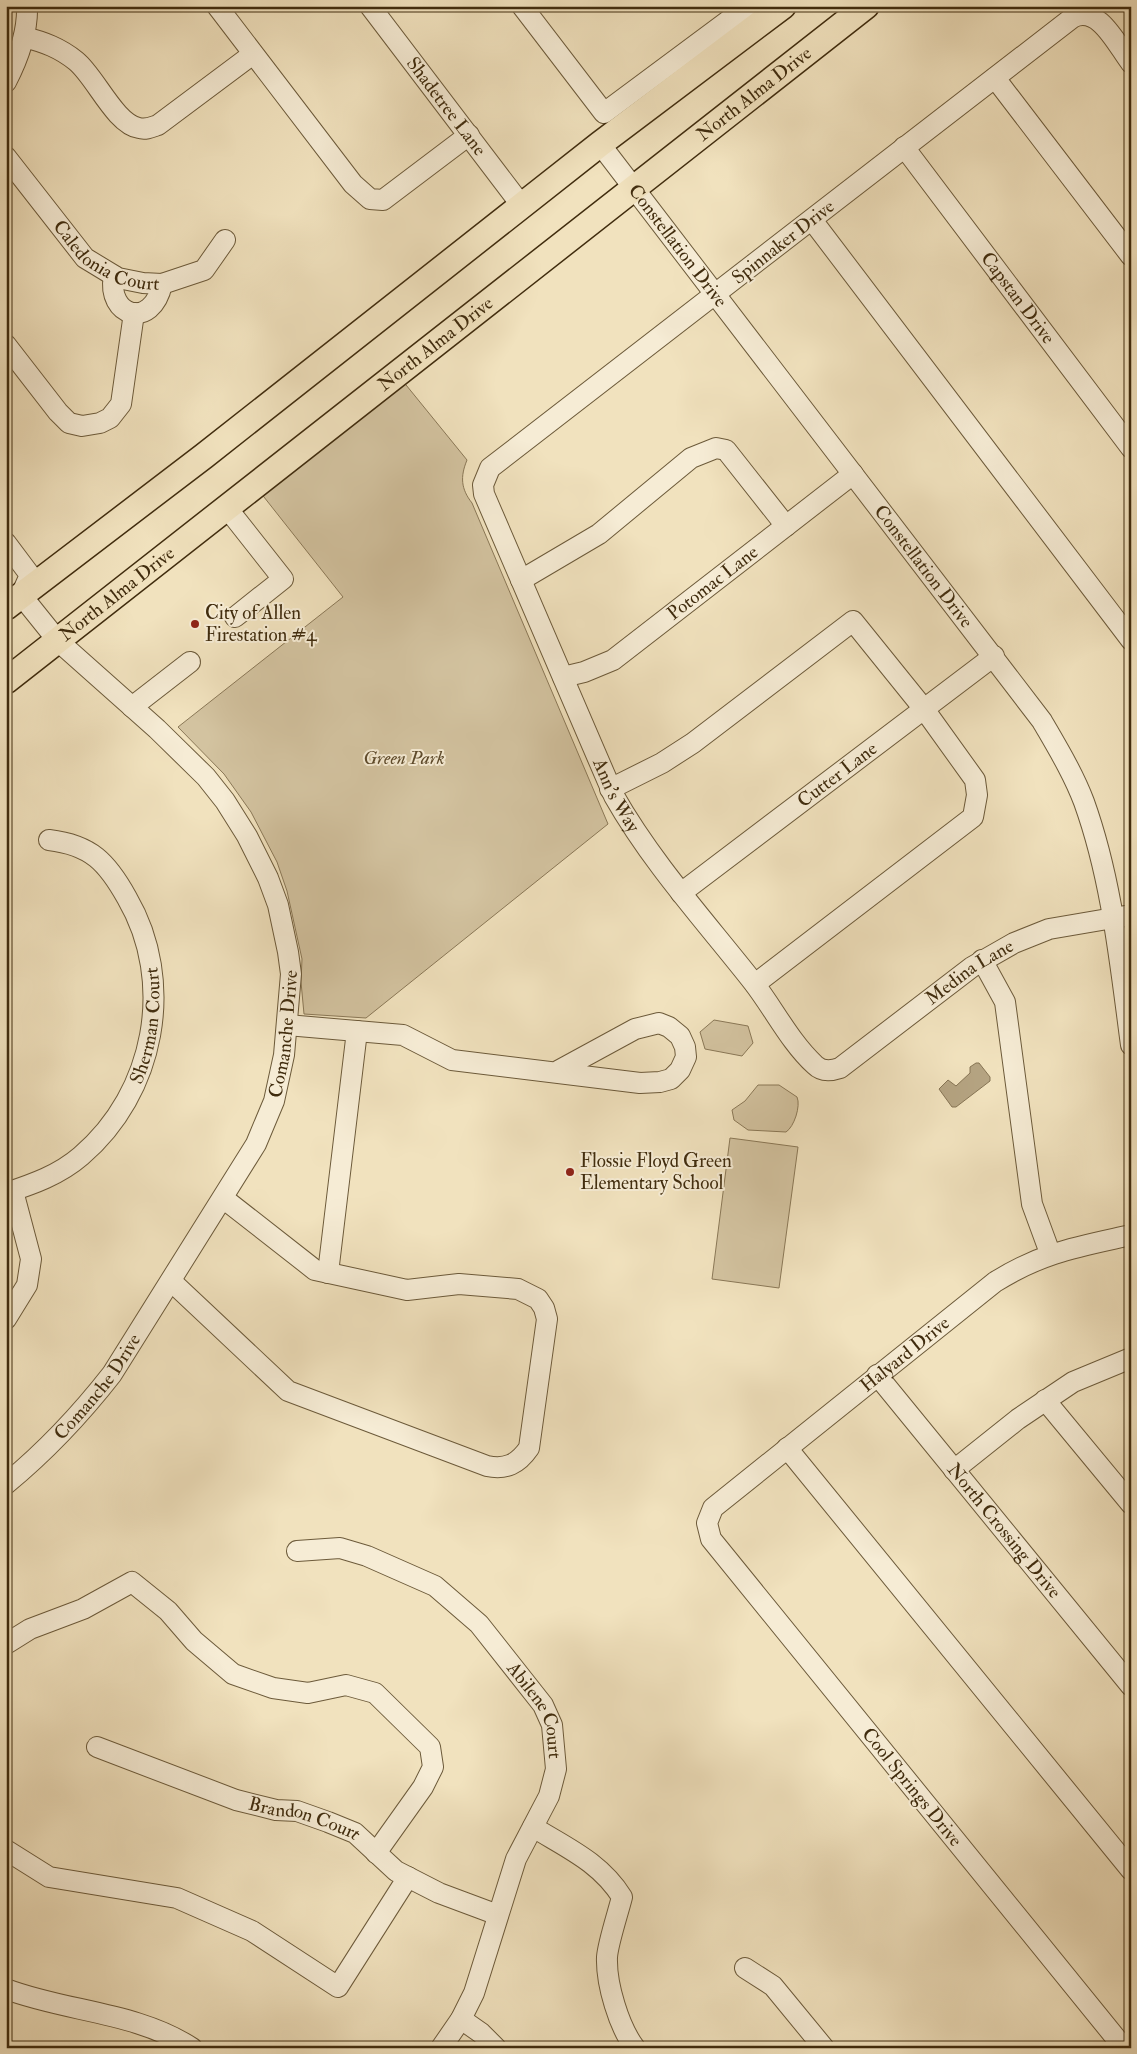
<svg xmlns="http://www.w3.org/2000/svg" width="1137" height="2054" viewBox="0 0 1137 2054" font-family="'IM FELL Double Pica',serif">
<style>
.green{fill:#d3c3a0;stroke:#8a7857}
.water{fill:#b5a482;stroke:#867454}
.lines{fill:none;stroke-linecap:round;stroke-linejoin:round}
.minor-casing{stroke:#6c5a3a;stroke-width:22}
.major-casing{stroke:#402c0e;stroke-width:28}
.minor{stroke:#f6ecd5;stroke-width:20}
.major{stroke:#f1e2be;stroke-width:25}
.poi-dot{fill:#8f2418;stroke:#f6ecd5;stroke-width:2}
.labels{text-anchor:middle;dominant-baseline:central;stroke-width:4;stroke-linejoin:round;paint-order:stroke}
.street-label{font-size:19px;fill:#402c0e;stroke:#f6ecd5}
.poi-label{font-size:19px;fill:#402c0e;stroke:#f6ecd5;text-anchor:start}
.park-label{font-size:19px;font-style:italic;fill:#5d4a2b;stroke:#f6ecd5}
</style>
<rect width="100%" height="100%" fill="#f1e2be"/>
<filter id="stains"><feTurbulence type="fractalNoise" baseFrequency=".004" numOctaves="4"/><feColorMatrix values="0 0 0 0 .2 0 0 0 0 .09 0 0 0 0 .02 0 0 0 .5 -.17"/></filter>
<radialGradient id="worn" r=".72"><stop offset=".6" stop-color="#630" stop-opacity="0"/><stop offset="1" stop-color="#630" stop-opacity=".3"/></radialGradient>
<path class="green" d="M402,380L467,460C460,477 461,489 472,503L608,824L366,1018L304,1014L301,982L302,959L287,891L277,862L251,812L224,774L178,727L343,597L260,492Z
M714,1020L748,1026L753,1043L742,1056L705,1049L700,1032Z
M758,1085H779L797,1097C801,1106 794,1127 786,1132L748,1130L734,1120L732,1110L745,1101Z
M730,1138L798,1147L779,1288L712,1279Z"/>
<path class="water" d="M976,1063H979L990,1077V1081L956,1107H952L939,1089L948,1080L956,1086L970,1073V1067Z"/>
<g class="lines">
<defs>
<g id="minor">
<path d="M217,6L353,184L370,199L383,200L469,135"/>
<path id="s1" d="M370,6L522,206"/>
<path d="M522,6L604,113L748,6"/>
<path d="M24,37C44,42 60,48 76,61C95,76 115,124 139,128C146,130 152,127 158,125L253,54"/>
<path id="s2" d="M1131,63C1117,45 1098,3 1072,18L490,468L483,485L484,494L614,796C652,863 705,921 753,982C774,1009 790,1042 815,1065C822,1072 831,1071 840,1068L972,967L1014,943L1049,929L1131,915"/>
<path d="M995,78L1131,256"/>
<path d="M6,82C18,59 28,33 27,6"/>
<path id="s3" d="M600,144L1042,721C1057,747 1073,773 1084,802C1112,880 1120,963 1131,1045"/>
<path id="s4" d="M904,147L1131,448"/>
<path id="s5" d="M6,157L85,258L118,278L143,283L162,284L204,270L225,240"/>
<path d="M812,220L1131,640"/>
<path d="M114,276C106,316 152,331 162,284"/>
<path d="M6,345L58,412L69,423L82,426L100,423L110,418L121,404L134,313"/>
<path d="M227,508L283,579L235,617"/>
<path d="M6,543L30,575L21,595"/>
<path d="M521,580L599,534L691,458L716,448L726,450L786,526"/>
<path id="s6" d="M563,677L584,672L613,660L853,474"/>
<path d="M132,707L190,662"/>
<path d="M610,789L662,763L693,743L853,621L924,709L975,780L977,795L973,817L755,984"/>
<path id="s7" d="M681,893L994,656"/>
<path d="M982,960L1005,1002L1032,1204L1050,1253"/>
<path d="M287,1025L403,1035L452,1060L640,1083L660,1082L671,1079L680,1070L686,1057L685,1047L680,1036L669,1027L659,1023L635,1029L556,1072"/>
<path id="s8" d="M6,1193C33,1184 59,1175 81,1156C155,1093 176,982 127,898C107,862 91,845 49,840"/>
<path d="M328,1273L357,1031"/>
<path d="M171,1281L288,1391L487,1466C506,1470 518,1464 529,1448L547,1319L544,1308L538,1299L518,1289L459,1284L407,1290L315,1270L223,1198"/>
<path d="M6,1319L27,1285L31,1259L13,1191"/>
<path id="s9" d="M877,1375L1131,1686"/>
<path d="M1045,1400L1131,1504"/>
<path d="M787,1448L1131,1870"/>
<path d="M954,1470L1018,1419L1073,1382L1131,1358"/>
<path id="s10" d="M6,1484C46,1451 80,1415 112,1374L256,1144L274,1101L284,1055L291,974L288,952L278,905L268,878L247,836L225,801L206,777L157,729L58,641L21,595"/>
<path id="s11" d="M297,1551L340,1548L367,1556L435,1586L479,1624L543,1705L552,1725L556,1769L549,1796L516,1859L474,1993L461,2019L441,2048"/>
<path d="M6,1644L30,1629L83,1609L132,1582L168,1611L194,1641L233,1674L273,1688L308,1693L346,1685L375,1693L430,1747L433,1767L423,1787L376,1853"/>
<path id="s12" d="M97,1747L236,1800L276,1810L297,1811L328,1822L355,1833L396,1871L439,1893L498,1915"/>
<path d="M533,1827C567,1848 600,1862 622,1897C618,1913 608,1943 607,1957C606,1984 619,2027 635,2048"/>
<path d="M6,1850L49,1877L177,1898L252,1931L338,1987L408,1877"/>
<path d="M745,1968L773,1986L824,2048"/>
<path d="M6,1989C67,2012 137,2012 192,2048"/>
<path d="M461,2019L481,2033L496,2048"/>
<path id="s13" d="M1124,2048L711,1539L707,1523L713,1508L995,1282C1043,1252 1077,1247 1131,1235"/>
</g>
<g id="major">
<path d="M6,607L204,456L600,144L783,6"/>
<path id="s14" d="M6,681L866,6"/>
</g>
</defs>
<use href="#minor" class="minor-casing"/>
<use href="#major" class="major-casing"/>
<use href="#minor" class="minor"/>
<use href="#major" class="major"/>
</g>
<g class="poi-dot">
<circle cx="195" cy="624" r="5"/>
<circle cx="570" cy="1172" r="5"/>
</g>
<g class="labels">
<g class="street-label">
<text stroke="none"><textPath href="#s14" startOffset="951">North Alma Drive</textPath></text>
<text stroke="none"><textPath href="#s1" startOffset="126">Shadetree Lane</textPath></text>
<text transform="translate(783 242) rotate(-38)">Spinnaker Drive</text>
<text stroke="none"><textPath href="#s3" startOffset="128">Constellation Drive</textPath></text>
<text stroke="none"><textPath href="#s5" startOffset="146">Caledonia Court</textPath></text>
<text stroke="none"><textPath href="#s4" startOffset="189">Capstan Drive</textPath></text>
<text stroke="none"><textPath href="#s14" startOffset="546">North Alma Drive</textPath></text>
<text stroke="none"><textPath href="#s3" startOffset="532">Constellation Drive</textPath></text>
<text stroke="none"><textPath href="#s6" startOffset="179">Potomac Lane</textPath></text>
<text stroke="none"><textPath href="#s14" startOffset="141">North Alma Drive</textPath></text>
<text stroke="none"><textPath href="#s7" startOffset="196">Cutter Lane</textPath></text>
<text stroke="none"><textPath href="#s2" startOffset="1174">Ann's Way</textPath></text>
<text stroke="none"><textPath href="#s2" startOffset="1698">Medina Lane</textPath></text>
<text stroke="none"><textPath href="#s8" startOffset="235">Sherman Court</textPath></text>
<text stroke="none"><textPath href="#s10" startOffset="539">Comanche Drive</textPath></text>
<text stroke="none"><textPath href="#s13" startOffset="934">Halyard Drive</textPath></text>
<text stroke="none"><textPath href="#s10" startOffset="134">Comanche Drive</textPath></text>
<text stroke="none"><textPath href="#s9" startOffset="201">North Crossing Drive</textPath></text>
<text stroke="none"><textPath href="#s11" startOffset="309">Abilene Court</textPath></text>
<text transform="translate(912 1787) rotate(51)">Cool Springs Drive</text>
<text stroke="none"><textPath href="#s12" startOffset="220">Brandon Court</textPath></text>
</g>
<g class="poi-label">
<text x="205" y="613">City of Allen<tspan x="205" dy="22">Firestation #4</tspan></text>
<text x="580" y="1161">Flossie Floyd Green<tspan x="580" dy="22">Elementary School</tspan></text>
</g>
<g class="park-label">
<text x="404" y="758">Green Park</text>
</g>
</g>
<rect width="1137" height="2054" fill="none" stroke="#f1e2be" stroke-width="25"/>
<rect x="8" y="8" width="1122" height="2039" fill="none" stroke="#402c0e" stroke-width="2.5"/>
<rect x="12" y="12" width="1112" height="2029" fill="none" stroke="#402c0e"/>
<rect width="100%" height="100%" filter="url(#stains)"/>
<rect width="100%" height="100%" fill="url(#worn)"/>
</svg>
